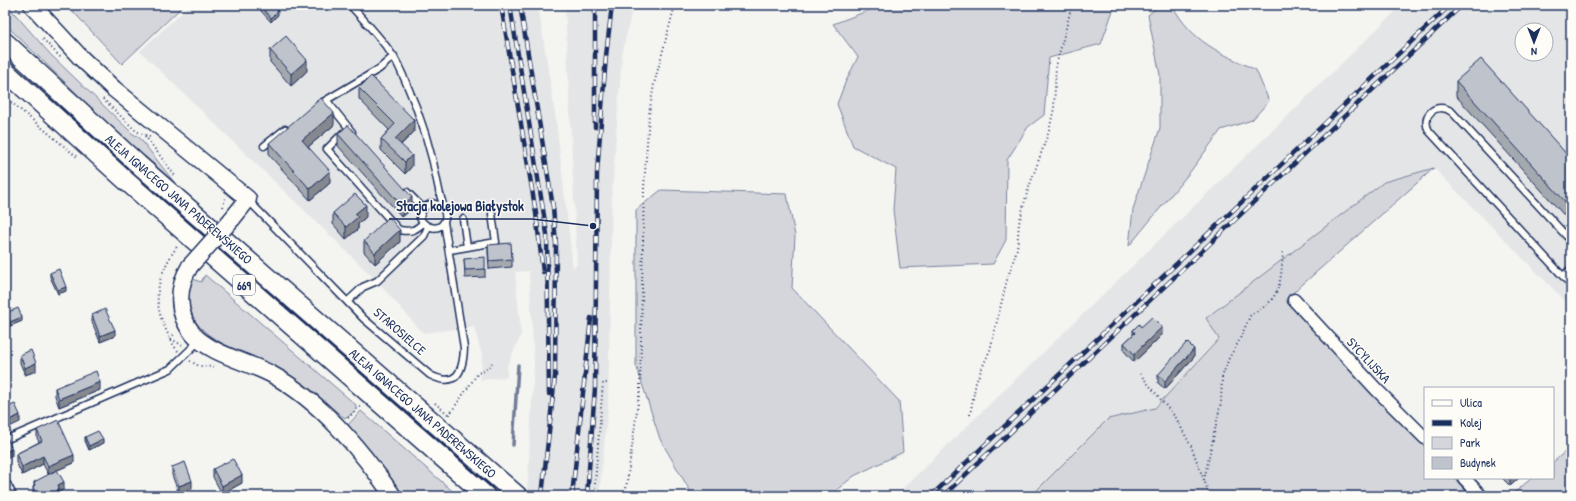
<svg xmlns="http://www.w3.org/2000/svg" width="1576" height="501" viewBox="0 0 1576 501" font-family="'Patrick Hand',sans-serif">
<style>
.built{fill:#e4e5e6;fill-rule:evenodd}
.green{fill:#d4d6db;stroke:#78829c}
.lines{fill:none;stroke-linecap:round;stroke-linejoin:round}
.stream{stroke:#717c98;stroke-width:3.5}
.lane-casing{stroke:#1b2f5e;stroke-width:9}
.street-casing{stroke:#1b2f5e;stroke-width:15}
.secondary-casing{stroke:#1b2f5e;stroke-width:19}
.primary-casing{stroke:#1b2f5e;stroke-width:21}
.path{stroke:#1b2f5e;stroke-width:2;stroke-dasharray:1 3;stroke-linecap:butt}
.lane{stroke:#fdfcf7;stroke-width:6}
.street{stroke:#fdfcf7;stroke-width:12}
.secondary{stroke:#fdfcf7;stroke-width:16}
.primary{stroke:#fdfcf7;stroke-width:18}
.rail-casing{stroke:#1b2f5e;stroke-width:4.5}
.rail{stroke:#fdfcf7;stroke-width:3;stroke-dasharray:9;stroke-linecap:butt}
.secondary-bridge-casing{stroke:#1b2f5e;stroke-width:19;stroke-linecap:butt}
.secondary-bridge{stroke:#fdfcf7;stroke-width:16}
.wall{fill:#a4a8af;stroke:#1b2f5e}
.shaded-wall{fill:#86888f;stroke:#1b2f5e}
.building{fill:#bfc3cc;stroke:#1b2f5e}
.labels{text-anchor:middle;dominant-baseline:central;stroke-width:3;stroke-linejoin:round;paint-order:stroke}
.shield{fill:#fdfcf7;stroke:#5f6c8c;stroke-width:1}
.shield-label{font-size:12px;font-weight:bold;fill:#1b2f5e}
.street-label{font-size:13px;fill:#1b2f5e;stroke:#fdfcf7}
.leader{fill:none;stroke:#1b2f5e;stroke-width:1.5}
.callout-dot{fill:#1b2f5e;stroke:#fdfcf7;stroke-width:1.5}
.callout-label{font-size:14px;text-anchor:middle;font-weight:bold;fill:#1b2f5e;stroke:#fdfcf7;stroke-width:3;stroke-linejoin:round;paint-order:stroke}
</style>
<rect width="100%" height="100%" fill="#f4f4f1"/>
<filter id="ink" filterUnits="userSpaceOnUse"><feTurbulence type="fractalNoise" baseFrequency=".025" numOctaves="2"/><feDisplacementMap in="SourceGraphic" scale="8" xChannelSelector="R" yChannelSelector="G"/><feConvolveMatrix kernelMatrix="1 2 1 2 8 2 1 2 1" color-interpolation-filters="sRGB"/></filter>
<g filter="url(#ink)">
<path class="built" d="M190,5H538L556,120L573,268L577,264L565,5H633L622,55L612,191L608,407L599,496H527L534,363L529,271L515,272L521,335L507,366V377L481,380L482,355L474,327L423,333L377,281L140,51Z
M1402,5H1571V307L1434,168L1054,496H895ZM1522,30H1546V54H1522Z"/>
<path class="green" d="M5,5H7L50,54L133,134L139,137L174,182L108,124L5,24Z
M67,5H184L122,64Z
M883,5H1115L1101,44L1049,58L1044,115L1028,127L1007,160L1006,240L993,264L900,268L893,210L896,169L853,146L837,104L845,83L858,57L833,24Z
M1160,5H1172C1193,43 1219,52 1256,70L1269,101L1252,120L1221,130L1190,172L1129,246L1133,209L1160,128V75L1148,15Z
M1434,168L1286,299L1425,447V478H1454L1471,496H1031L1108,419L1155,408L1219,339L1206,318L1384,182Z
M661,190L787,194L795,236L792,288L899,401L903,452L854,476L829,496H693L660,439L636,365V210Z
M205,275L356,405V409L347,418L343,417L303,383L301,386C287,377 273,368 259,361C223,343 175,330 193,279L201,282Z
M361,411L458,496H401L346,427Z
M1571,447V496H1510L1532,478H1553V462Z"/>
<g class="lines">
<path class="stream" d="M513,445L518,365"/>
<defs>
<path id="lane" d="M350,5C365,21 381,38 393,56C398,63 401,72 405,80C421,116 432,152 439,190C440,197 447,214 445,219C441,233 425,228 420,218L423,208L432,203L442,206
M327,101L352,132
M318,105L379,69L394,56
M343,133L327,149L399,230C410,232 415,231 423,223
M264,146L285,129
M407,192L423,208
M248,200L364,319L430,375C456,388 463,373 464,348L444,222
M463,219L467,247
M1571,241L1452,112C1437,101 1420,115 1429,131L1571,285
M450,250L496,242L492,214
M1563,276L1571,269
M348,301L363,287L377,281L424,236L428,227
M5,440L170,369L199,341"/>
<path id="street" d="M1294,300L1376,389L1425,438
M1464,478L1481,496
M5,486L10,496"/>
<path id="secondary" d="M32,5L81,58L114,89L248,199L232,219
M190,266C177,287 176,313 193,334C209,353 248,362 271,374C321,401 361,450 393,496"/>
<path id="primary" d="M5,42L138,164L518,496
M5,71L125,180L486,496"/>
</defs>
<use href="#lane" class="lane-casing"/>
<use href="#street" class="street-casing"/>
<use href="#secondary" class="secondary-casing"/>
<use href="#primary" class="primary-casing"/>
<path class="path" d="M14,5L20,12
M43,39L61,58
M5,97L77,157
M103,99L136,131L152,138
M145,136L176,177
M223,207L225,198
M171,339L182,345
M171,339L175,332
M178,351C173,346 170,338 167,332C150,299 158,274 178,245
M190,361L199,366L216,367
M1140,374L1176,418L1191,446L1210,496
M435,403L450,416
M449,415L478,373L484,371L492,363
M970,415L976,382L990,350L1007,280L1017,249L1019,223L1027,193L1049,131L1054,108L1056,66L1072,5
M348,418L361,406
M1204,480L1221,402L1222,377L1229,358L1238,343L1251,314C1281,302 1281,280 1283,252
M594,496L603,383H607
M625,496L640,389L644,188L649,114L654,84L675,5"/>
<use href="#lane" class="lane"/>
<use href="#street" class="street"/>
<use href="#secondary" class="secondary"/>
<use href="#primary" class="primary"/>
<defs>
<path id="rail" d="M501,5L536,213L543,272
M510,5L547,234L549,394
M520,5L553,207L556,244L555,376L542,496
M595,5V127
M572,496L591,318
M587,496L595,388L597,173L606,56L612,5
M931,496L1450,5
M943,496L1462,5"/>
</defs>
<use href="#rail" class="rail-casing"/>
<use href="#rail" class="rail"/>
<defs>
<path id="secondary-bridge" d="M190,266L232,219"/>
</defs>
<use href="#secondary-bridge" class="secondary-bridge-casing"/>
<use href="#secondary-bridge" class="secondary-bridge"/>
</g>
<path class="wall" d="M261,7L278,15L271,22L261,11Z
M270,50L307,71L291,86L270,62Z
M1456,81L1571,159V223L1456,96Z
M359,88L414,132L401,145L412,166L405,174L381,150V139L389,130L359,99Z
M334,125L308,147L330,183L310,200L269,155V143Z
M338,134L412,209L402,217L338,146Z
M333,213L366,217L358,224V229L346,239L333,224Z
M364,241L400,242L375,264L364,252Z
M488,245L512,259V267L489,269L488,253Z
M464,259L485,269V277L465,278Z
M50,273L66,291L58,294L50,277Z
M6,313L22,321L10,326L6,317Z
M92,315L115,336L100,342L92,322Z
M1141,327L1162,335L1134,362L1124,351V343L1133,335V330Z
M20,355L36,371L25,375L20,363Z
M1194,357L1165,389L1158,383V375Z
M55,388L100,390L59,407L55,396Z
M37,430L74,463L48,474L43,464L22,475L16,462V454L39,442L37,438Z
M85,437L103,443L89,450L85,441Z
M172,467L192,489L179,494L172,475Z
M213,469L242,483L222,494L213,477Z
M1502,478H1519L1510,486Z
M34,482L64,489L59,492L60,496H34L33,494V487L34,486Z"/>
<path class="shaded-wall" d="M278,11V15L271,22V18Z
M307,60V71L291,86V74Z
M334,113V125L302,152V140Z
M414,120V132L395,150V139Z
M412,155V166L405,174V162Z
M330,171V183L310,200V189Z
M412,197V209L402,217V206Z
M366,205V217L358,224V229L346,239V227L355,214Z
M400,230V242L375,264V253Z
M66,287V291L58,294V290Z
M22,317V321L10,326V322Z
M1162,327V335L1134,362V354Z
M115,330V336L100,342V336Z
M1194,349V357L1165,389V381Z
M36,363V371L25,375V368Z
M100,382V390L59,407V399Z
M20,415V422L5,429V422Z
M103,439V443L89,450V446Z
M12,449V456L5,460V452Z
M74,455V463L48,474V466Z
M43,456V464L22,475V467Z
M242,475V483L222,494V486Z
M1510,478H1519L1510,486Z
M192,481V489L179,494V486Z
M64,482V489L59,492V495L58,496L57,490L58,485Z"/>
<path class="building" d="M263,5H272L278,11L271,18L261,7Z
M286,36L307,60L291,74L270,50Z
M1481,59L1571,159V208L1456,81Z
M371,76L414,120L395,139L412,155L405,162L381,139L395,124L359,88Z
M321,98L334,113L302,140L330,171L310,189L269,143Z
M348,125L412,197L402,206L338,134Z
M355,194L366,205L355,214L358,217L346,227L333,213Z
M389,217L400,230L375,253L364,241Z
M511,243L512,259L489,261L488,245Z
M485,257V269L465,270L464,259Z
M59,269L66,287L58,290L50,273Z
M18,308L22,317L10,322L6,313Z
M105,309L115,330L100,336L92,315Z
M1152,317L1162,327L1134,354L1124,343L1135,333L1133,330L1139,324L1141,327Z
M1187,342L1194,349L1165,381L1158,375Z
M31,350L36,363L25,368L20,355Z
M96,371L100,382L59,399L55,388Z
M15,404L20,415L5,422V408Z
M58,420L74,455L48,466L43,456L22,467L16,454L42,441L37,430Z
M98,431L103,439L89,446L85,437Z
M5,437H7L12,449L5,452Z
M233,459L242,475L222,486L213,469Z
M185,462L192,481L179,486L172,467Z
M57,470L64,482L58,485L59,488L57,490L60,496H43L42,494L37,496L33,487L35,485L34,482Z"/>
</g>
<g class="labels">
<rect class="shield" x="233" y="275" width="22" height="20" rx="3"/>
<g class="shield-label">
<text x="244" y="285">669</text>
</g>
<g class="street-label">
<text transform="translate(179 199) rotate(41)">ALEJA IGNACEGO JANA PADEREWSKIEGO</text>
<text transform="translate(400 331) rotate(41)">STAROSIELCE</text>
<text transform="translate(1369 360) rotate(47)">SYCYLIJSKA</text>
<text transform="translate(423 413) rotate(41)">ALEJA IGNACEGO JANA PADEREWSKIEGO</text>
</g>
</g>
<path class="leader" d="M593 226L532 219H389"/>
<circle class="callout-dot" cx="593" cy="226" r="4"/>
<g class="callout-label">
<text x="460" y="211">Stacja kolejowa Białystok</text>
</g>
<rect width="1576" height="501" fill="none" stroke="#fdfcf7" stroke-width="20"/>
<rect x="10" y="10" width="1556" height="481" fill="none" stroke="#1b2f5e" stroke-width="1.5" filter="url(#ink)"/>
<rect x="1424" y="387" width="130" height="92" fill="#fdfcf7" stroke="#a3aaba"/>
<rect x="1432" y="400" width="20" height="6" fill="#fdfcf7" stroke="#a3aaba"/>
<text x="1460" y="407" font-size="12" fill="#1b2f5e">Ulica</text>
<rect x="1432" y="420" width="20" height="6" fill="#1b2f5e" stroke="#a3aaba"/>
<text x="1460" y="427" font-size="12" fill="#1b2f5e">Kolej</text>
<rect x="1432" y="437" width="20" height="12" fill="#d4d6db" stroke="#a3aaba"/>
<text x="1460" y="447" font-size="12" fill="#1b2f5e">Park</text>
<rect x="1432" y="457" width="20" height="12" fill="#bfc3cc" stroke="#a3aaba"/>
<text x="1460" y="467" font-size="12" fill="#1b2f5e">Budynek</text>
<g transform="translate(1534 42) rotate(180)"><circle r="19" fill="#fdfcf7" stroke="#a3aaba"/>
<path d="M0-3L7 15L0 10L-7 15Z" fill="#1b2f5e"/>
<text y="-6" font-size="11" font-weight="bold" text-anchor="middle" fill="#1b2f5e">N</text>
</g>
</svg>
